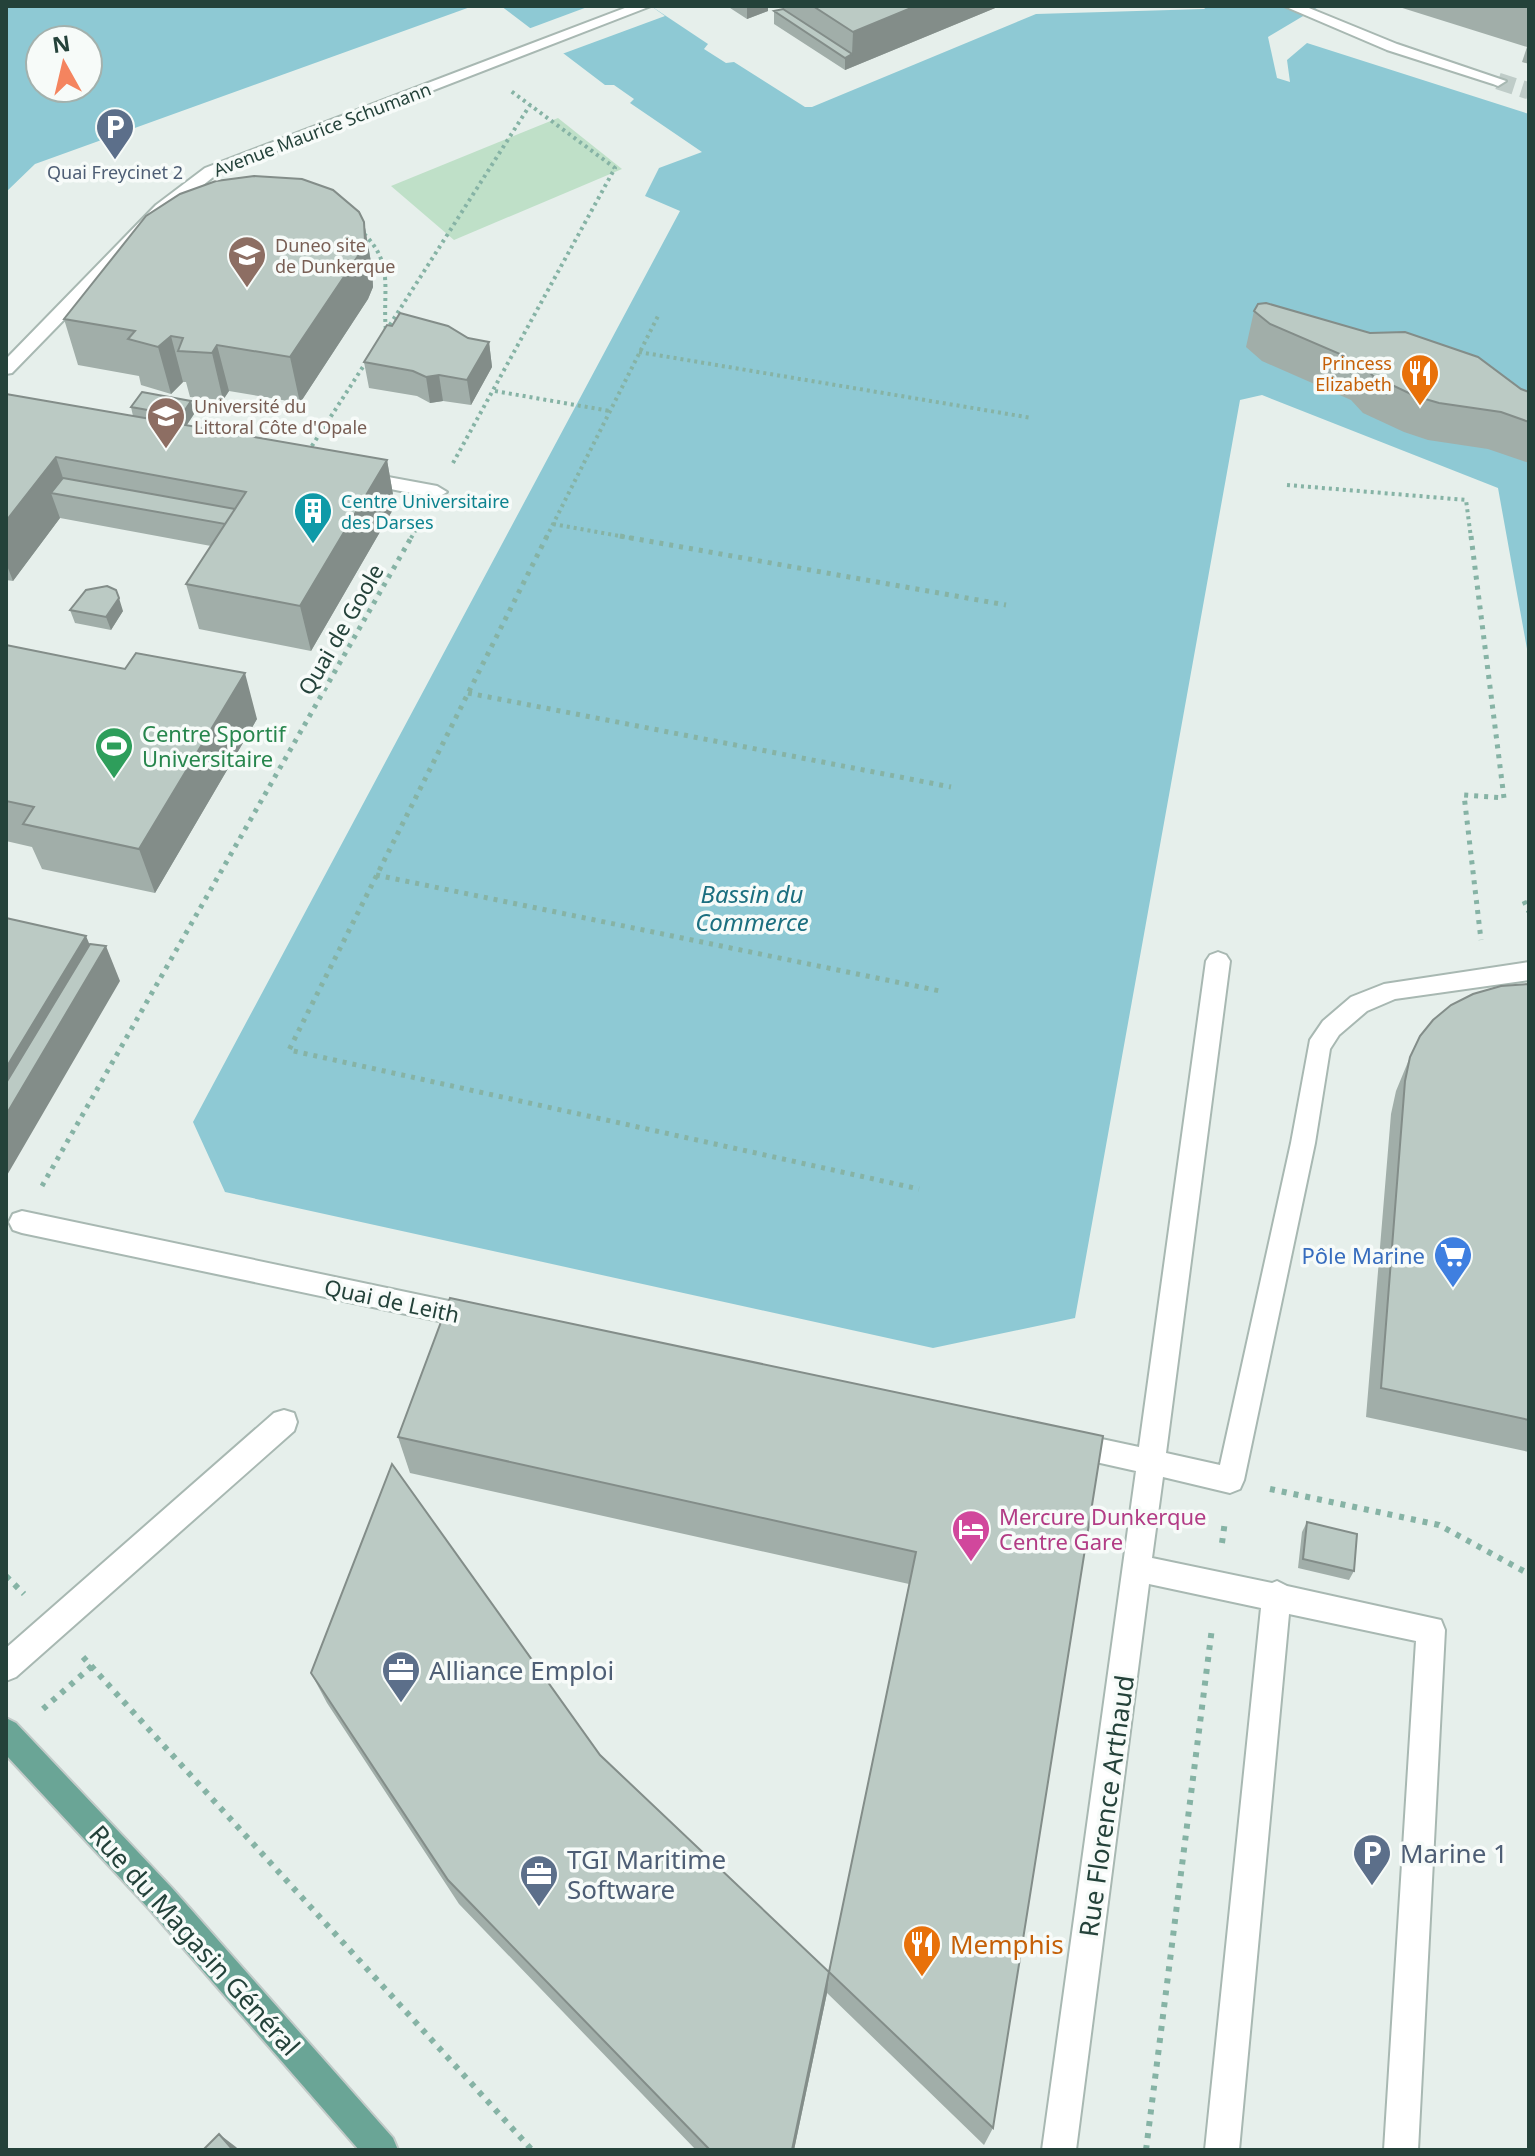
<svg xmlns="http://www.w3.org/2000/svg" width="1535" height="2156" viewBox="0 0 1535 2156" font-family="'Noto Sans',sans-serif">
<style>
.green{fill:#bfe0c8}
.water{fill:#8ec9d4;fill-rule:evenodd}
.pier{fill:#e6efeb}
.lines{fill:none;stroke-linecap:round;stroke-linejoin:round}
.minor-tunnel{stroke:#bfccc8;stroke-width:17;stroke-dasharray:17 8;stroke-linecap:butt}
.minor-casing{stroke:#a8b8b2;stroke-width:4}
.major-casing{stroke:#c2cac8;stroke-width:4}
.path-far2{stroke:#86b3a5;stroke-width:4;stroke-dasharray:3 4;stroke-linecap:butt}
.path-far1{stroke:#86b3a5;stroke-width:5;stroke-dasharray:4 6;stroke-linecap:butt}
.path{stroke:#86b3a5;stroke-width:6;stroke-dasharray:5 7;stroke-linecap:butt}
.minor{fill:#fff;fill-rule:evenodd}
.major{fill:#6aa596;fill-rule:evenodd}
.wall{fill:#a1aea9}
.shaded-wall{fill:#838d89}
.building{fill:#bbcac4;stroke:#838d89;stroke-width:2}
.labels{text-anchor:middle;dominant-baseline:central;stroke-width:7;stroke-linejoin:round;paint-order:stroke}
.far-street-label{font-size:18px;fill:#24423a;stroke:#f7fbf9}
.far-service-label{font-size:18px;fill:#4e5e75;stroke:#f7fbf9}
.far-education-label{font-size:18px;fill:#785e54;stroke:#f7fbf9;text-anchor:start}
.far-food-label{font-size:18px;fill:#c56008;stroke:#f7fbf9;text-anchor:end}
.far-culture-label{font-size:18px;fill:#0d838f;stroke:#f7fbf9;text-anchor:start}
.street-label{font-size:22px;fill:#24423a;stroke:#f7fbf9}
.leisure-label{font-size:22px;fill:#27864d;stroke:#f7fbf9;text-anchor:start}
.shop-label{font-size:22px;fill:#366cbe;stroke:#f7fbf9;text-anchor:end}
.hotel-label{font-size:22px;fill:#b23c85;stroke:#f7fbf9;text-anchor:start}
.water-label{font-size:24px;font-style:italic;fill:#1c6f80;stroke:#f7fbf9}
.near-service-label{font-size:26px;fill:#4e5e75;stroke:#f7fbf9;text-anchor:start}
.near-street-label{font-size:26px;fill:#24423a;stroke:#f7fbf9}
.near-food-label{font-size:26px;fill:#c56008;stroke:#f7fbf9;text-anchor:start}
</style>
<rect width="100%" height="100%" fill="#e6efeb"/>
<path class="green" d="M558,118L622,169L454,240L391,186Z"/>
<path class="water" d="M6,6H473L35,164L6,192ZM40,40H88V88H40Z
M501,6H651L708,44L704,49L726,63L734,62L805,107H812L1036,14L1204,9L1208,6H1320L1268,37L1277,78L1290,82L1287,60L1307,43L1529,114V660L1498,488L1262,395L1240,400L1075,1318L933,1348L225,1192L193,1122L680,211L645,196L659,168L702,152L630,103L634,99L614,85H605Z"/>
<path class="pier" d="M590,6H651L665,16L562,54L528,29Z"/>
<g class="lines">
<path class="minor-tunnel" d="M1498,81L1529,91"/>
<defs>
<path id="minor" d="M630,6H651L217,174L168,213L12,373L6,374V359L156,205L205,168Z
M1284,6H1304L1397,44L1506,81L1498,86L1493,84L1387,50Z
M361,472L437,486L447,492L437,498L354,482L352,478L354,474Z
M1218,952L1226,955L1230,961L1166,1453L1220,1465L1291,1143L1310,1040L1323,1021L1351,997L1384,984L1529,962V980L1395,999L1367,1011L1339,1035L1330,1049L1315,1143L1244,1480L1240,1489L1230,1493L1163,1477L1152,1558L1272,1583L1277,1581L1287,1586L1441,1620L1445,1630L1418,2150H1384L1416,1641L1289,1614L1239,2150H1205L1261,1608L1149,1584L1076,2150H1042L1136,1471L1069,1456L1059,1453L1055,1444L1059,1435L1069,1432L1139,1447L1206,961L1210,955Z
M22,1211L477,1307L486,1310L490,1318L486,1326L477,1329L22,1233L13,1230L9,1222L13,1214Z
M284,1410L294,1413L297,1422L294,1431L16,1677L6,1681V1648L274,1413Z"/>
<path id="major" d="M6,1718L16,1723L172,1888L393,2138L398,2150H359L150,1910L6,1755Z"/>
</defs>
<use href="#minor" class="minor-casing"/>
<use href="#major" class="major-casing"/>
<path class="path-far2" d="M364,234C395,264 382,292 386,331
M386,331L530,105
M639,352L1032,418
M495,391L610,411
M308,452L368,359
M453,463L615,168L511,91
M1287,485L1466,500L1471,538
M553,524L631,538
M411,538L419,524
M546,538L659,314"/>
<path class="path-far1" d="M547,536L289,1050L919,1189
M620,536L1006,605
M1471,536L1504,798L1464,795L1481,940
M468,693L951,787
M376,875L940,991
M1524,901L1529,912
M42,1186L412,536"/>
<path class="path" d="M1270,1489L1439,1525L1529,1574
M1222,1543L1225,1521
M6,1576L24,1594
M83,1657L532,2150
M43,1709L92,1666
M1146,2150L1212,1628"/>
<use href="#minor" class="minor"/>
<use href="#major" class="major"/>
</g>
<path class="wall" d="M727,6H768V11L747,19Z
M783,6H1000L845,70L774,24V11L783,9Z
M1396,6H1529V64L1522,62L1527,47Z
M364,222L372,268L373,287L368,299L300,403L229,391L223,400L190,397L186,382H183L171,394L141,385L139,376L78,365L64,319Z
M1254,311L1529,392V463L1488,449L1428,440L1404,432L1363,413L1351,400L1262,361L1246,347Z
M468,338L489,342L492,367L471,405L443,401L430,403L417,396L369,388L364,362Z
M6,394L133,416L131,407L191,401L194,414L187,425L387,460L395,506L311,651L199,629L186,584L211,546L60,518L13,581L6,580Z
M70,610L123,611L111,630L75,623Z
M6,645L257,719L155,893L42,869L32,847L6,841Z
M1529,984V1452L1366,1417L1391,1114L1396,1091L1410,1057Z
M1103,1436L993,2128L984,2145L827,1993L794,2150H696L459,1904L327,1703L311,1673L600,1755L829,1972L909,1584L410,1473L398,1437Z
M1307,1522L1354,1571L1349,1580L1298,1568L1302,1532Z"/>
<path class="shaded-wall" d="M749,6H768V11L747,19V7Z
M916,6H1000L845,70V58L852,54L853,32Z
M364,222L372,268L373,287L368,299L300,403L290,357Z
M171,336L183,382L171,394L158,347Z
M489,342L492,367L471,405L467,380Z
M217,345L229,391L223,400L212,353Z
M439,375L443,401L430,403L426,377Z
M191,401L194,414L184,429L181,416Z
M56,457L69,496L51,493L60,518L13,581L6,563V521Z
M387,460L395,506L311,651L300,606Z
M119,598L123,611L111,630L106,617Z
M245,673L257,719L155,893L139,849Z
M86,936L97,962L106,946L120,981L6,1177V1068Z
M829,1972L827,1993L794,2150H792Z
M219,2134L236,2147L239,2150H233Z"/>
<path class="building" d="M813,6H916L853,32Z
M783,9L852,54L845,58L774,11Z
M254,176L302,179L333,190L359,212L364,222L365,241L360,253L290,357L217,345L212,353L178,351L183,338L171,336L158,347L128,339L135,331L64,319L146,216L180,194L216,181Z
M1266,303L1370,333L1405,332L1478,357L1521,389L1529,392V422L1501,412L1439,403L1415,396L1373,376L1361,363L1270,324L1254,311L1258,304Z
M400,313L448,326L468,338L489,342L467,380L439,375L426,377L413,371L364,362L387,325L392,326Z
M142,392L191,401L181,416L131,407Z
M6,394L387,460L300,606L186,584L246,492L56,457L6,521Z
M63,478L235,509L225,524L51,493Z
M107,586L116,590L119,598L106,617L70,610L86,590Z
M6,645L125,669L136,653L245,673L139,849L23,824L34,807L6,801Z
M6,918L86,936L6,1068Z
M90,944L106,946L6,1115V1083Z
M1529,984V1420L1381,1388L1405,1081L1410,1057L1420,1036L1433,1020L1451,1005L1473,994L1501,986Z
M450,1298L1103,1436L993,2128L829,1972L916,1552L398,1437Z
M392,1464L600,1755L829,1972L792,2150H710L448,1880L311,1673Z
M1307,1522L1357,1534L1354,1571L1303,1559Z
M219,2134L233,2150H203Z"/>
<defs>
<symbol id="parking-pin" viewBox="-11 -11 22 30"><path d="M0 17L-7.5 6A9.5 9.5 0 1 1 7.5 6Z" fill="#5c6f8a" stroke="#f7fbf9"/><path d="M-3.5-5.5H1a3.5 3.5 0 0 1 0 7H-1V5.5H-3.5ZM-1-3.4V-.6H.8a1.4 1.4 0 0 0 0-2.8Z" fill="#fff"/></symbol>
<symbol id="university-pin" viewBox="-11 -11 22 30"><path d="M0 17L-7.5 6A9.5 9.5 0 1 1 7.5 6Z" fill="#8d6e63" stroke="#f7fbf9"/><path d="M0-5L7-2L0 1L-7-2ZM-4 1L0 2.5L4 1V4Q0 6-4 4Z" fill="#fff"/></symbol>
<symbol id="restaurant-pin" viewBox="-11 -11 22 30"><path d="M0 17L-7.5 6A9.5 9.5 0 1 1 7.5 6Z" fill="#e8710a" stroke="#f7fbf9"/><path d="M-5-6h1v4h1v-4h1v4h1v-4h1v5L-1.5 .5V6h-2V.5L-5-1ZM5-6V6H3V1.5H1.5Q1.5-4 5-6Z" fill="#fff"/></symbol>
<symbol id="building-pin" viewBox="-11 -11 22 30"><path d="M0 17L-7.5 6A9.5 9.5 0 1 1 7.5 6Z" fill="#0f9aa8" stroke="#f7fbf9"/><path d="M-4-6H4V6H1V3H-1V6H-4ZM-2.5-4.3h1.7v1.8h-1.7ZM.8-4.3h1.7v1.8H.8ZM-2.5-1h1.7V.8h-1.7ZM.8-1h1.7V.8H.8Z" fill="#fff"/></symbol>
<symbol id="stadium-pin" viewBox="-11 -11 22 30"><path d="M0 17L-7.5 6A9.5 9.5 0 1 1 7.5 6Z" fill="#2e9e5b" stroke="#f7fbf9"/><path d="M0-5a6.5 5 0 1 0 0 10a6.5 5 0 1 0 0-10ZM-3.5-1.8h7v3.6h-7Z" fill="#fff"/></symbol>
<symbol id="supermarket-pin" viewBox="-11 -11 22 30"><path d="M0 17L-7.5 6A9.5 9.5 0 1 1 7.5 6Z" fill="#3f7fe0" stroke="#f7fbf9"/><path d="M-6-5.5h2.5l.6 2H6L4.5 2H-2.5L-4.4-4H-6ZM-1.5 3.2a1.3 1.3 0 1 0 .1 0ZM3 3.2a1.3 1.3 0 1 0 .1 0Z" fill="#fff"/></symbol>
<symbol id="hotel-pin" viewBox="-11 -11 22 30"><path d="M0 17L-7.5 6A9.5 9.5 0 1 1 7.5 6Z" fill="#d1479c" stroke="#f7fbf9"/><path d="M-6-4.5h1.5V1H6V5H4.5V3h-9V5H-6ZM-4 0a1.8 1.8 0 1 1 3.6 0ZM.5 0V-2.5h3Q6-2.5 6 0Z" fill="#fff"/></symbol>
<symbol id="office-pin" viewBox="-11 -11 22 30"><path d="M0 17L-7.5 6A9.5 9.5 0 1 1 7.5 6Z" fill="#5c6f8a" stroke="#f7fbf9"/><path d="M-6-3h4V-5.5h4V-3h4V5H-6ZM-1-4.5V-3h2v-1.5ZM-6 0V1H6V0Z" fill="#fff"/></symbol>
</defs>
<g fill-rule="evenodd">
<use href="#parking-pin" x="93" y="105" width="44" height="60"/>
<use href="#university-pin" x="225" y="233" width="44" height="60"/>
<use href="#restaurant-pin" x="1398" y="351" width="44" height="60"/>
<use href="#university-pin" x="144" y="394" width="44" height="60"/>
<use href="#building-pin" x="291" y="489" width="44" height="60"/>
<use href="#stadium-pin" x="92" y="724" width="44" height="60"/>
<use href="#supermarket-pin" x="1431" y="1233" width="44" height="60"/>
<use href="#hotel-pin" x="949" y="1507" width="44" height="60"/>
<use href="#office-pin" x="379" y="1648" width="44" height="60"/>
<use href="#parking-pin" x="1350" y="1831" width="44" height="60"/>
<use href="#office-pin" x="517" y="1852" width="44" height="60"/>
<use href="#restaurant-pin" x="900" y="1922" width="44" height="60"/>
</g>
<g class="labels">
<g class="far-street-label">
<text transform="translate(322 129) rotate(-21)">Avenue Maurice Schumann</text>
</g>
<g class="far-service-label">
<text x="115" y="172">Quai Freycinet 2</text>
</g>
<g class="far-education-label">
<text x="275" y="245">Duneo site<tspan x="275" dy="21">de Dunkerque</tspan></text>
<text x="194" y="406">Université du<tspan x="194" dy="21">Littoral Côte d'Opale</tspan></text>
</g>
<g class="far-food-label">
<text x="1392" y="363">Princess<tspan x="1392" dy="21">Elizabeth</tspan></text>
</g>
<g class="far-culture-label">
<text x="341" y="501">Centre Universitaire<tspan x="341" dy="21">des Darses</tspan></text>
</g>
<g class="street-label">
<text transform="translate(340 629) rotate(-60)">Quai de Goole</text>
<text transform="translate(392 1300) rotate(12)">Quai de Leith</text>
</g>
<g class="leisure-label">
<text x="142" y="733">Centre Sportif<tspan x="142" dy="25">Universitaire</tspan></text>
</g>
<g class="shop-label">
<text x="1425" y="1255">Pôle Marine</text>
</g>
<g class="hotel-label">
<text x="999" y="1516">Mercure Dunkerque<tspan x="999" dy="25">Centre Gare</tspan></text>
</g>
<g class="water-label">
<text x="752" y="893">Bassin du<tspan x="752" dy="28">Commerce</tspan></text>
</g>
<g class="near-service-label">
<text x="429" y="1670">Alliance Emploi</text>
<text x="1400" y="1853">Marine 1</text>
<text x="567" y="1859">TGI Maritime<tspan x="567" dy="30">Software</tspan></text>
</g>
<g class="near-street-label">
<text transform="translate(1106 1806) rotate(-82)">Rue Florence Arthaud</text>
<text transform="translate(195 1940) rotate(48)">Rue du Magasin Général</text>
</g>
<g class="near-food-label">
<text x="950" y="1944">Memphis</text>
</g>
</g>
<rect width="1535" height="2156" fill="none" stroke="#24423a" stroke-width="16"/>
<g transform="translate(64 64) rotate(352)"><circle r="38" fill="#f7fbf9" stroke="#a3b1ad" stroke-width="2"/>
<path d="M0-6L14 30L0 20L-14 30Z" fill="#f4845f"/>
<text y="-12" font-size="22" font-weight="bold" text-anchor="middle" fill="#24423a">N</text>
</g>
</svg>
